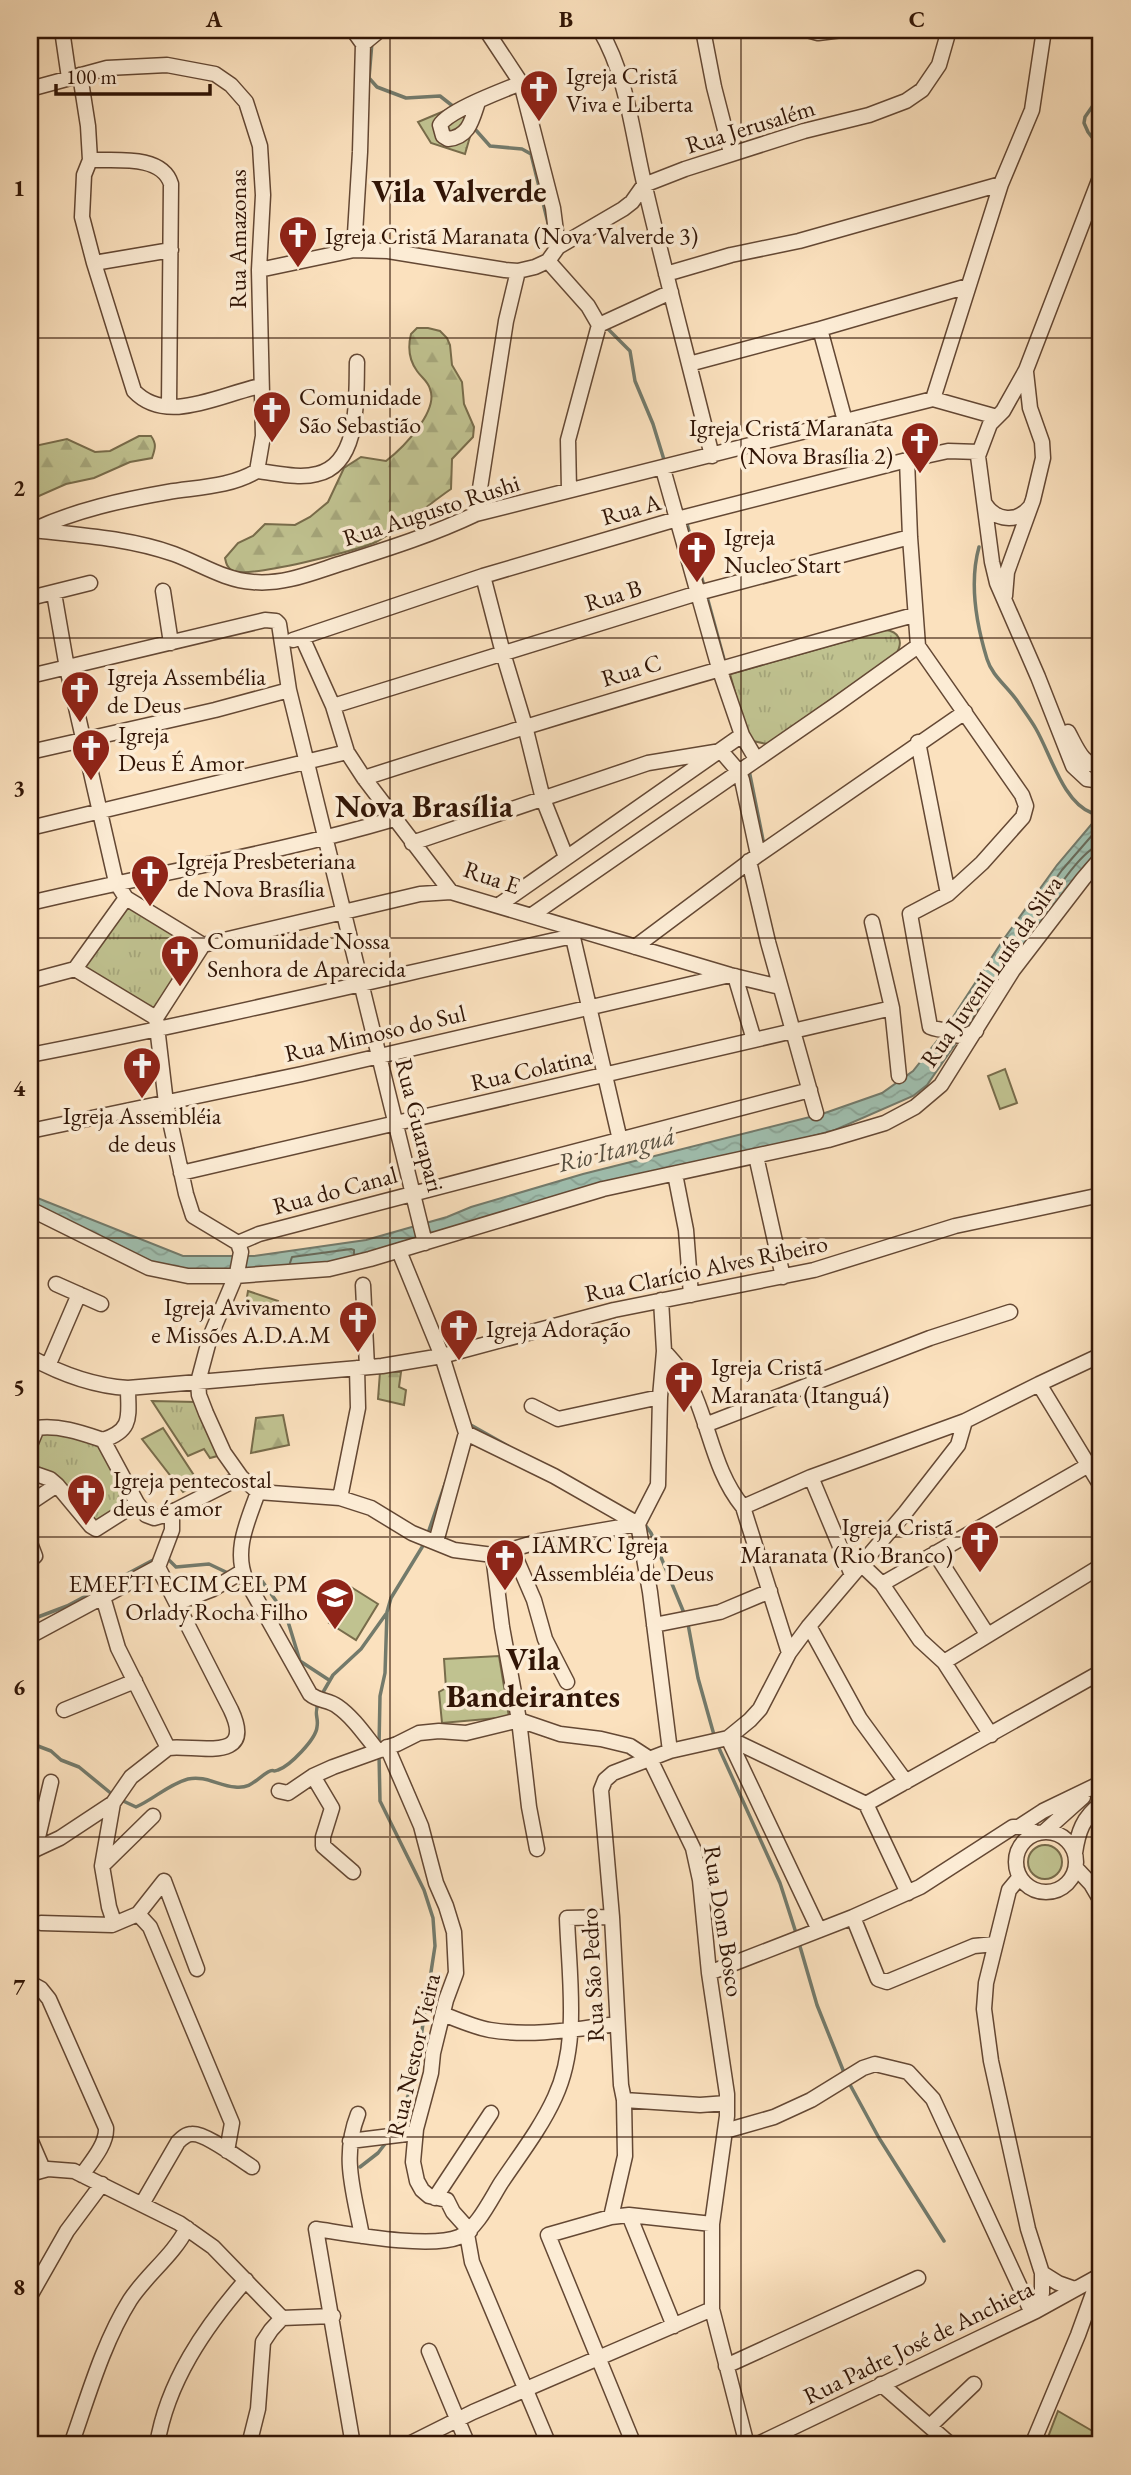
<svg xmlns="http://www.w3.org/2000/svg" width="1131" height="2475" viewBox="0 0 1131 2475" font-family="'EB Garamond',serif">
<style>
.green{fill:#c0c290;stroke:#786c4b;stroke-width:2}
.forest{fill:url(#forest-firs);stroke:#786c4b;stroke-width:2}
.park{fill:url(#park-tufts);stroke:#786c4b;stroke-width:2}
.water{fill:url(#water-waves);stroke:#737a6b;stroke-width:2}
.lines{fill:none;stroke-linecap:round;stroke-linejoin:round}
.shore{stroke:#686a5a;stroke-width:2}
.stream{stroke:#737a6b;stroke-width:3.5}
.minor-casing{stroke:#644834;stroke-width:17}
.minor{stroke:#fcecd5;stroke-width:14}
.grid{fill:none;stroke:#311506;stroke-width:2;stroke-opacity:0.55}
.labels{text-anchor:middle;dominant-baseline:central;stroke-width:7;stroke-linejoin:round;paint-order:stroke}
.poi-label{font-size:24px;fill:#311506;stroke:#fcecd5;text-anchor:start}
.street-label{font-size:24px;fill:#311506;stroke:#fcecd5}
.water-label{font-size:26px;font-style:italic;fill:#585041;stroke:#fcecd5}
.district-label{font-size:32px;font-weight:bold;fill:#311506;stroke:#fcecd5}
.neatline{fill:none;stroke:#311506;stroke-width:2.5}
.grid-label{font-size:23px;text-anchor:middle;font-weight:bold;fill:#311506}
</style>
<defs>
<pattern id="forest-firs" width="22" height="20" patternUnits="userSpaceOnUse" patternTransform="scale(1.75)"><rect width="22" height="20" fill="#c0c290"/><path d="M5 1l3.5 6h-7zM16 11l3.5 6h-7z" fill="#a5a67b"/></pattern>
<pattern id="park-tufts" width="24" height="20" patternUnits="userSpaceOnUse" patternTransform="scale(1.75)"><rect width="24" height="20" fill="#c0c290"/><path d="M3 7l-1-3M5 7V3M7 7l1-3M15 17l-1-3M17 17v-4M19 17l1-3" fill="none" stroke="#a5a67b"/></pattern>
<pattern id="water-waves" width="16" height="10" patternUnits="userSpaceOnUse" patternTransform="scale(1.75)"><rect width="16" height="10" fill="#9fbeae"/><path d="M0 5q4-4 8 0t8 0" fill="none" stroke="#89a294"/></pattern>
</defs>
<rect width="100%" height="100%" fill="#fbe1be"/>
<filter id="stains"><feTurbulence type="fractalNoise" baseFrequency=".00286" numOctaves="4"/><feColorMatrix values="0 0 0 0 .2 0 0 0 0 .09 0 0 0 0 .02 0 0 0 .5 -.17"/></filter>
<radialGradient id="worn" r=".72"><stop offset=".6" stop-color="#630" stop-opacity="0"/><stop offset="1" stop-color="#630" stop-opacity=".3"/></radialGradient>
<path class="green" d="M1005,1069L1017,1103L1000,1109L988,1076Z
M163,1428L199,1483L183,1492L142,1439Z
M351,1587L378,1604L356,1640L329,1623Z
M499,1656L509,1717L442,1723L439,1692L446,1688L444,1659Z
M1028 1862a17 17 0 1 1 34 0a17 17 0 1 1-34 0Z
M1058,2411L1101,2436V2445H1045Z"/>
<path class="forest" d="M417,328H428L440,331L447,338L450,345L452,365L462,382L464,404L474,427L473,437L452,459L451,489C426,506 403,528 376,542C357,551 250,578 233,571C227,568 226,563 225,558L238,543L253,536L265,524L295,525L310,517L328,502L344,468L361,457L386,461C403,448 439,411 430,389C428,381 421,377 417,371C409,360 408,346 411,334Z
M139,436H151C157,444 155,449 152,458L130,462L94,478L66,484L30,500V447L67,439L95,452L110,451Z
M248,1291L278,1301L275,1316L244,1314Z
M380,1372H401L399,1387L406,1390L404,1405L378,1399Z
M283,1415L289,1445L251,1453L256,1418Z"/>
<path class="park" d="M482,95L465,154L431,143L418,122Z
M885,630C899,631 904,642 896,654L767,744L753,741L745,728L730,674Z
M128,906L194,947L154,1010L83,967Z
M152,1401L196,1402L221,1455L210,1458L204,1449L188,1456Z
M38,1430L102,1442L134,1503L95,1526L30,1469V1450Z"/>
<path class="water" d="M1101,813V850L1086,864L1023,946L927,1085L913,1096L835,1130L339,1266L218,1271L160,1267L30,1209V1195L183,1256H254L366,1240L447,1217L471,1207L583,1174L822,1114L882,1093L913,1071L940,1037L1003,940L1057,865Z"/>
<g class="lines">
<path class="shore" d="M1101,825L1062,870L1040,901V905H1046C1057,890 1083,848 1101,845
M290,1263L292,1257L351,1249L354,1250V1254"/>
<path class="stream" d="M372,42L369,78L377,87L406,98L440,96L454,107
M1101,70L1094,104L1085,117L1084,123L1088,132L1101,149
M474,128L490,146L522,149L531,154L549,227
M606,327L630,351L635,381L653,424L665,463
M687,524L704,586
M979,547C969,583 976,623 987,659C992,676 1008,687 1018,702C1024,711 1031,720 1036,729C1051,755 1063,802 1092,813
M706,593L725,663
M749,770L764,845
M469,1424L508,1446
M643,1522L651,1533L684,1613
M427,1536L446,1481
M166,1557L176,1567L209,1564L228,1573
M250,1577L262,1581L286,1615L300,1661L329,1680
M30,1620L67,1606L155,1559
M688,1624L698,1678L714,1735
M322,1694L333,1675L361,1649L386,1614
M30,1743L51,1751L61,1760L79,1767L113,1795
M379,1746L380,1696L385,1673L387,1612L391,1598L424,1544
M718,1746L780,1883L797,1936
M379,1754L380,1801L424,1890L433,1918L435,1946L417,2063L410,2091L394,2130
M119,1799L136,1807C154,1799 169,1784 188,1779C205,1775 219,1786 235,1787C251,1789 256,1779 268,1772C275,1768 271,1773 278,1770C290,1766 316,1739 317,1727C319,1716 313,1716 319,1701
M799,1943L817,2005L845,2075
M848,2081L879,2138L944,2241
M360,2167L378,2153L388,2140"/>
<defs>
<path id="minor" d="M62,30L69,78
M353,30L363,44L360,152L354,250
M486,30L521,83L553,208L558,247
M600,30C628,78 632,134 645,187C666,277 690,366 712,456
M703,30L714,87L731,153
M807,30L818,33L842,30
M363,44L380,30
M80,75L88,126L90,160L84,175L82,217L94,263L134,391C167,426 223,393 261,386
M30,89L107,68L167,65L215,74L231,85L246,102L260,146L263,195L259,270L263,436L257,471C230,487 199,487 168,492C122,500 76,510 33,530
M478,102C472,120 469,137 448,139L443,136L440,125C449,110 502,91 521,83
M90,160C114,161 162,154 171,184L169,406
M1101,175L1026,370L1003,411L990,424L978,456L992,562L997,583L1038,677L1073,766L1087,779L1101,781
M548,261L588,306L599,325L568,440L569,490
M94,263L171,250
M259,270L354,250L388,251L505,270L518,271L535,267L548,261L558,247L623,209L632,202L644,185L685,169L804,131L869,115L906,101L922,90L939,65L949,30
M666,274L731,255L799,241L1001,184
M599,325L671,292
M820,329L845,421
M689,364L820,329L968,286
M933,399L997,417
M907,460L910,537L918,646L1022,795L1026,806L1023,817L982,863L948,894L910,914L930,1027C934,1029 938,1029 942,1030C961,1034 955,1041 976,1031
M663,469L719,668L742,735L756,759
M257,471C276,473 299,479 317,474C361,464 356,396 357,362
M985,504C996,521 1017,523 1030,507
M476,514L506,321L518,271
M33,530C79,535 129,538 174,554C201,564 224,580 253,582C286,585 316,571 346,562C390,548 434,534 476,514L933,399L1001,184L1032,110L1044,30
M483,576L503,653L525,726L543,799L566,857
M163,591L171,643
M54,593L67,668L116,882L126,898L203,945L156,1018L75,969L126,898
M1005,596L1007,572L1033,500L1043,458L1042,442L1030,408L1026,372
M30,598L90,583
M302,637L483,576L677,519L907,460L948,451L979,452
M293,640L302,637L333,706L347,752L364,778L451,892L730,975L780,987
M30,676L265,620L276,621L279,624L289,690L425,1243
M333,706L698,593L910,537
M1068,732C1077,748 1082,765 1101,767
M918,742L948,894
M30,752L215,710L289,690
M364,778C546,719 729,665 914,615
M30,828L347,752
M412,843L648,763L721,751L739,772L742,780L758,855
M749,861L768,942L816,1113
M30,903C151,874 275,854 394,819
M499,905L742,735
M532,915L837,704L918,646
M872,922L892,1008L899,1076
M571,929L620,1140
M203,945L420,894L451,892
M635,947L758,855L965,712
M735,976L754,1040
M30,981L75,969
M156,1018L166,1103L186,1194L193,1216L238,1243L241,1252L237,1273L210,1337L198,1382L199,1395L206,1413L224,1453L241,1477L258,1492L340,1498L371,1508L412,1533L454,1550L493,1555L540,1541L638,1524
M30,1055C212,1020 392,976 573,936
M30,1131L302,1074L730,975
M756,1156L783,1277
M181,1173L892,1008
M675,1174L686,1230L691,1295
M30,1209L149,1268L188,1276H235L329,1269L370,1259L603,1189L828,1140L885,1123L915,1107L941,1085L1013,970L1083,879L1101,858
M238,1243L259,1234L810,1090
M399,1251L442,1356L466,1433L436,1542
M56,1284L101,1304
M363,1285L367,1367
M661,1300L664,1351L660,1397L658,1485L638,1524L650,1592L670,1751
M664,1351C676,1364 689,1379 695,1396C711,1434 716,1474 743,1507L789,1653
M30,1357C61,1374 92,1386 128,1388L382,1366L442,1356L614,1310L814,1270L955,1226L1101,1195
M48,1366L79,1294
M1039,1384L1101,1486
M532,1406L558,1419L660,1397
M705,1425L930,1338L1010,1312
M466,1433L554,1476L638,1524
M103,1440C134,1430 128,1415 128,1388
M30,1445L37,1428C60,1425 82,1433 103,1440L137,1503L146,1515L154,1518L168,1514L241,1477
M30,1472L50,1479L57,1485L91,1526L96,1529L137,1503
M811,1477L852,1575
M258,1492C248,1521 233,1550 246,1580L310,1694C318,1701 329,1700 337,1706C353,1717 365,1735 377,1750
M340,1498L358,1408L357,1368
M30,1503L57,1485
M743,1507L811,1477L965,1421L1039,1384L1101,1355
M30,1543L35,1556L30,1560
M512,1549L534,1600L545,1639L567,1682
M935,1553L987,1634
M493,1555L502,1627L519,1720L529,1807L537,1849
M862,1565L882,1584L920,1640L944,1662L991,1735
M158,1567L231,1710C257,1765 194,1744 168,1748
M158,1567L172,1530V1511
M882,1584L1087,1466
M103,1597L118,1648L168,1748
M177,1603L213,1589L243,1571
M654,1625L720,1612L770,1591
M809,1626L860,1719L906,1782
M30,1636L158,1567
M944,1662L1101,1566
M64,1710L135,1681
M728,1738L819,1930
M728,1738L866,1804
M387,1747L421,1826L436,1883L446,1906L454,1932L456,1973L446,2000L433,2053L431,2073L416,2129L413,2162L417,2181L422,2190L429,2196L447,2200L453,2212L470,2231
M313,1776L332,1808L323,1837V1846L353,1872
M279,1791L288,1793L313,1776L333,1767L397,1744L419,1733L439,1731L466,1733L519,1720L560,1734L601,1739L630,1746L650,1759L693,1848L700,1880L709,1973L727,2094V2116L712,2224V2309L747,2445
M113,1803L102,1866L109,1907L113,1919L118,1922
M866,1804L1101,1672
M866,1804L908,1893
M1020,1826L1043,1811L1101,1783
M1045,1831L1083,1797
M1016 1862a30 30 0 1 1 60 0a30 30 0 1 1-60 0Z
M35,1850L51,1782
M30,1852L60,1838L113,1803L131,1777L168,1748
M1075,1853C1078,1832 1083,1817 1101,1804
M102,1866L153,1816
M1076,1868L1091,1884L1101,1901
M1019,1878L1009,1890L986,1983L984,2009L991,2061L1028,2229L1042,2273V2293L1036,2311
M164,1881L197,1969
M138,1914L150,1927L232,2123L227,2151
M853,1917L878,1979L887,1982L974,1946L995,1944
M41,1923L112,1925L138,1914L164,1881
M709,1973L853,1917L920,1887L1013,1827H1026L1036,1833
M30,1983L41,1989L49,1999L106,2128C107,2144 91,2162 82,2175
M443,2014C458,2020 474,2027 490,2030C531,2037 576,2029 617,2024
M624,2100L700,2105L727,2103
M358,2114C341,2157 354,2192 362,2236
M725,2131L774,2117L811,2100L863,2068L875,2064L908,2072L933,2099L1032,2313
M30,2139L43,2169
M350,2141L415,2133
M30,2174L48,2169L74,2171L179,2223L213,2247L282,2318
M435,2198L491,2113
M142,2204L178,2142C182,2138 186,2134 192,2134C206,2133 239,2159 252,2167
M629,2215L674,2326
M611,2217L625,2156L624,2100L621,2085L612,1917L601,1790L605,1780L613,1773L670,1751L728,1738L750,1720L760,1709L789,1653L809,1626L905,1513L958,1445L965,1421
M467,2234L472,2262L549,2445
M1042,2273L1058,2283L1075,2289
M30,2296L67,2231L102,2184
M282,2318L333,2316
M429,2351L468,2445
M726,2366L918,2278
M881,2384L951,2445
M930,2426L974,2384
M71,2445C88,2397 103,2343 130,2300C147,2274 173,2256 187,2228
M157,2445C167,2382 205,2327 246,2280
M249,2445L258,2409L263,2342L271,2330L282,2318
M353,2445L316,2229C350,2234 429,2249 459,2237C476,2230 491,2199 501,2183C519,2156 541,2128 555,2097C580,2043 569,1977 567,1918L612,1917
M407,2445L473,2412L712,2309
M634,2445L548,2235L611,2217L629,2215L712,2224
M756,2445L1036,2311L1101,2275
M1032,2445L1078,2335L1099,2277"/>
</defs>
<use href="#minor" class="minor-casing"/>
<use href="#minor" class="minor"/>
</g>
<path class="grid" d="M390,30V2445M741,30V2445M30,338H1101M30,638H1101M30,938H1101M30,1238H1101M30,1537H1101M30,1837H1101M30,2137H1101"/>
<defs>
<symbol id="church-pin" viewBox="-11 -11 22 30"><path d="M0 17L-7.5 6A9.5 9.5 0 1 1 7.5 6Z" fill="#8f2418" stroke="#fcecd5"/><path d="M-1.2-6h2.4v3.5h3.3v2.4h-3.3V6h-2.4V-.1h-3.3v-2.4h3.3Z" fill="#fff"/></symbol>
<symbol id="school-pin" viewBox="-11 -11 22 30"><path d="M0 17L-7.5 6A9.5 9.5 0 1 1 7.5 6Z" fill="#8f2418" stroke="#fcecd5"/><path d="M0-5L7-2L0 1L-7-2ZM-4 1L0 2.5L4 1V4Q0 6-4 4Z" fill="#fff"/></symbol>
</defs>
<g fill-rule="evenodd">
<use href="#church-pin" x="517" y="67" width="44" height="60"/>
<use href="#church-pin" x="276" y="213" width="44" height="60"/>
<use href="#church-pin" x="250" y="388" width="44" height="60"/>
<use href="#church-pin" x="898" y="419" width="44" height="60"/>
<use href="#church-pin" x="675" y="528" width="44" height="60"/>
<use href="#church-pin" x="58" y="668" width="44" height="60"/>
<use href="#church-pin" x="69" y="726" width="44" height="60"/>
<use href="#church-pin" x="128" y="852" width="44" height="60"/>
<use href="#church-pin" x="158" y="932" width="44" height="60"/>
<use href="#church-pin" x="120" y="1044" width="44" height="60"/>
<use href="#church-pin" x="336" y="1298" width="44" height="60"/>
<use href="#church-pin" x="437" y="1306" width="44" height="60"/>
<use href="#church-pin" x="662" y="1358" width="44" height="60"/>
<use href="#church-pin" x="64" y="1471" width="44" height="60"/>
<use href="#church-pin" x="958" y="1518" width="44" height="60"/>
<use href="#church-pin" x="483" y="1536" width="44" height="60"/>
<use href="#school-pin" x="313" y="1575" width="44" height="60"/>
</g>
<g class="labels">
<g class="poi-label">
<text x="566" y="75">Igreja Cristã<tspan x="566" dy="28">Viva e Liberta</tspan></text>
<text x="325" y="235">Igreja Cristã Maranata (Nova Valverde 3)</text>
<text x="299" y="396">Comunidade<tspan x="299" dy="28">São Sebastião</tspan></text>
<text x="893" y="427" text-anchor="end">Igreja Cristã Maranata<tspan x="893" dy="28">(Nova Brasília 2)</tspan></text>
<text x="724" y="536">Igreja<tspan x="724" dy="28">Nucleo Start</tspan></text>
<text x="107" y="676">Igreja Assembélia<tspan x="107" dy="28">de Deus</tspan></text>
<text x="118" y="734">Igreja<tspan x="118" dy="28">Deus É Amor</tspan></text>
<text x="177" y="860">Igreja Presbeteriana<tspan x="177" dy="28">de Nova Brasília</tspan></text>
<text x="207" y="940">Comunidade Nossa<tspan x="207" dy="28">Senhora de Aparecida</tspan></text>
<text x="142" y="1115" text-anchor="middle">Igreja Assembléia<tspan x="142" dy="28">de deus</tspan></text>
<text x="331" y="1306" text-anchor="end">Igreja Avivamento<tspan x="331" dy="28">e Missões A.D.A.M</tspan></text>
<text x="486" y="1328">Igreja Adoração</text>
<text x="711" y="1366">Igreja Cristã<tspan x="711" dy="28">Maranata (Itanguá)</tspan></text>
<text x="113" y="1479">Igreja pentecostal<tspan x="113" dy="28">deus é amor</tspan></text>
<text x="953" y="1526" text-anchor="end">Igreja Cristã<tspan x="953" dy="28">Maranata (Rio Branco)</tspan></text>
<text x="532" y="1544">IAMRC Igreja<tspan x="532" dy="28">Assembléia de Deus</tspan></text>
<text x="308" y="1583" text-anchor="end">EMEFTI ECIM CEL PM<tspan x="308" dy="28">Orlady Rocha Filho</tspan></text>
</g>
<g class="street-label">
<text transform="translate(750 126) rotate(-17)">Rua Jerusalém</text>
<text transform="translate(237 239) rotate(-90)">Rua Amazonas</text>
<text transform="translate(631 509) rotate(-16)">Rua A</text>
<text transform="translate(431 510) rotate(-18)">Rua Augusto Rushi</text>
<text transform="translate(613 595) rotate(-17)">Rua B</text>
<text transform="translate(631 670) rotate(-17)">Rua C</text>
<text transform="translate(492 877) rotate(19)">Rua E</text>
<text transform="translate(991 971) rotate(-55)">Rua Juvenil Luís da Silva</text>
<text transform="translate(375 1033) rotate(-13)">Rua Mimoso do Sul</text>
<text transform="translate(531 1069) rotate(-13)">Rua Colatina</text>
<text transform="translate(420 1125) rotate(76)">Rua Guarapari</text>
<text transform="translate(335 1190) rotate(-15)">Rua do Canal</text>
<text transform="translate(706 1268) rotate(-12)">Rua Clarício Alves Ribeiro</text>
<text transform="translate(724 1921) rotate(81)">Rua Dom Bosco</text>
<text transform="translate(592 1975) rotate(-93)">Rua São Pedro</text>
<text transform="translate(413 2055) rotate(-77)">Rua Nestor Vieira</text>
<text transform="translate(918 2342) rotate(-26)">Rua Padre José de Anchieta</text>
</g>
<g class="water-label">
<text transform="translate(616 1149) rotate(-14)">Rio Itanguá</text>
</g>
<g class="district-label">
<text x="459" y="191">Vila Valverde</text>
<text x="424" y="806">Nova Brasília</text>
<text x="533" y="1659">Vila<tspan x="533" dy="37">Bandeirantes</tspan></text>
</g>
</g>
<rect width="1131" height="2475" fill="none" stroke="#fbe1be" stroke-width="77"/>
<path d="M56 84v10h154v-10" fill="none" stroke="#311506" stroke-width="3.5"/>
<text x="66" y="84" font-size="21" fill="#311506" stroke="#fcecd5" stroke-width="5" paint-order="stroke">100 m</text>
<rect x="38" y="38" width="1054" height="2398" class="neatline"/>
<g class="grid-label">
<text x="214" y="27">A</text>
<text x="566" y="27">B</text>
<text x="917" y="27">C</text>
<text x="19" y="196">1</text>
<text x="19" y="496">2</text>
<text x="19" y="796">3</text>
<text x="19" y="1096">4</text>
<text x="19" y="1395">5</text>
<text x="19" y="1695">6</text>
<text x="19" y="1995">7</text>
<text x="19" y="2295">8</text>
</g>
<rect width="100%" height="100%" filter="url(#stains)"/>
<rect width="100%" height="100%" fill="url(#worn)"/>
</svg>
